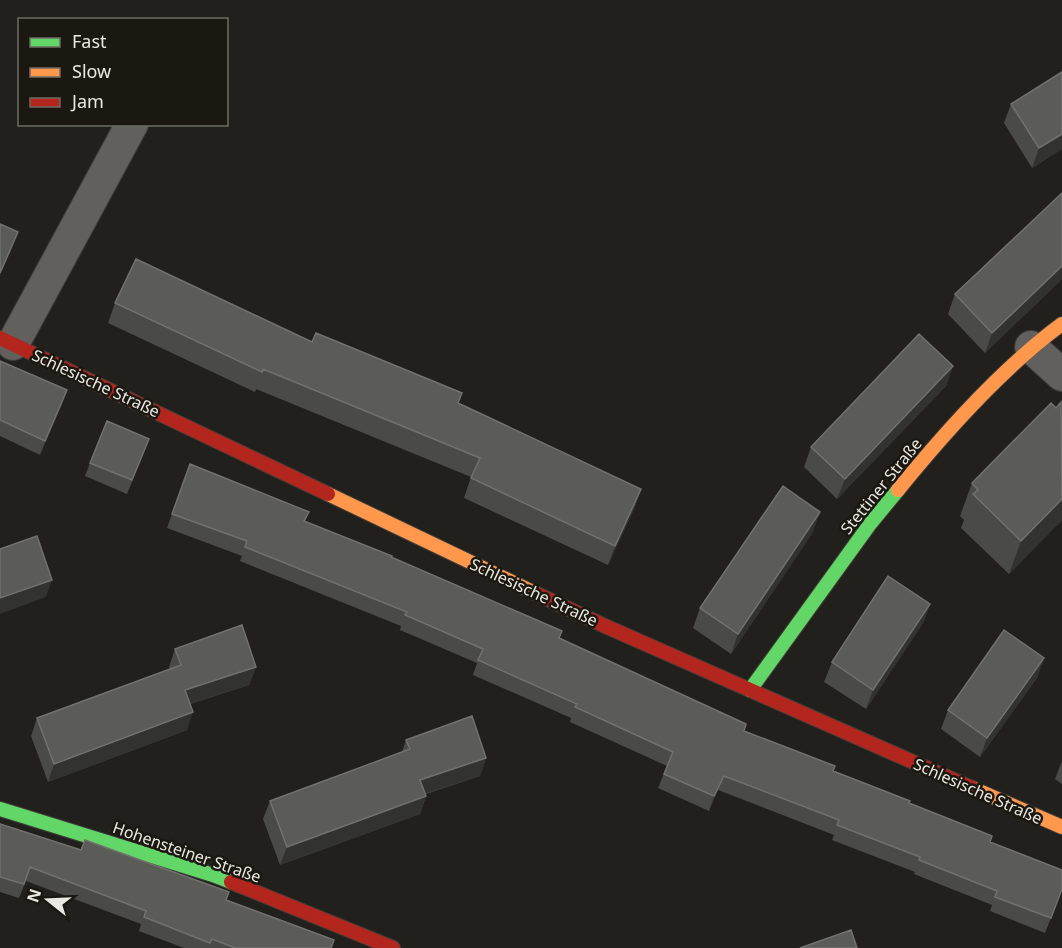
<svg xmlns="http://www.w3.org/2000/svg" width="1062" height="948" viewBox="0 0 1062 948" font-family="'Noto Sans',sans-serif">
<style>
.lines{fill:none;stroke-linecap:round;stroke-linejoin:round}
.street-casing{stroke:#3f3e3a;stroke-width:34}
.fast-casing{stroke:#3f3e3a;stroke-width:16}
.slow-casing{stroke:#3f3e3a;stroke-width:16}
.jam-casing{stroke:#3f3e3a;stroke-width:16}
.street{stroke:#61605c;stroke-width:32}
.fast{stroke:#63d668;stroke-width:14}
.slow{stroke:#ff974d;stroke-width:14}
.jam{stroke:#b3261e;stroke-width:14}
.wall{fill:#4a4a47}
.shaded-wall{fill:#32322f}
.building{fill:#5b5b57;stroke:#71716d;stroke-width:1.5}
.labels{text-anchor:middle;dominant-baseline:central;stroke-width:5;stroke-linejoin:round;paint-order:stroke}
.street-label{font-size:16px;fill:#e9e8e2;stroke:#1a1810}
</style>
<rect width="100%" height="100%" fill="#21201c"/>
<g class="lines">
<defs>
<path id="street" d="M13,344L132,124
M1031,347L1062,375"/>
<path id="fast" d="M750,690L870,524L898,490
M0,809L213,875L231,882"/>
<path id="slow" d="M898,490C945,432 1002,368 1062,324
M328,494L535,593
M972,788L1062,827"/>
<path id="jam" d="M0,338L328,494
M535,593L605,626L972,788
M231,882L393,948"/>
</defs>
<use href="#street" class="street-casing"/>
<use href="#fast" class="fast-casing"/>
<use href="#slow" class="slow-casing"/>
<use href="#jam" class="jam-casing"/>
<use href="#street" class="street"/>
<use href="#fast" class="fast"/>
<use href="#slow" class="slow"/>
<use href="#jam" class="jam"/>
</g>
<path class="wall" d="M1062,72V149L1032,168L1004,123L1011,104Z
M1062,193V279L985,353L948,314L955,294Z
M115,303L312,342L458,403L641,489L634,509L608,565L464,498L471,477L256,389L255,392L108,323Z
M0,361L67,390L62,404L40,455L0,436Z
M953,366L946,386L837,499L804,467L811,447Z
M144,452L127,494L85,476L90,463Z
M190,464L309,512L305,522L391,557L562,631L559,639L746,724L744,731L833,771L909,803L990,842L1062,890L1045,933L990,911L992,905L914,874L915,872L832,840L834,835L718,790L709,811L658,788L667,766L570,722L571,718L473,675L477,663L400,630L401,626L240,561L242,556L167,528Z
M972,483L1062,520L1009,574L961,528L964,520L960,516Z
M813,532L731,654L693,628L700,608Z
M930,604L923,623L866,709L824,682L832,662Z
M175,649L256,667L249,685L190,704L187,730L48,782L31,736L37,718L170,669L169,667Z
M1044,658L1037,678L980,757L941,729L948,710Z
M406,740L486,758L480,776L426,794V796L420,814L280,865L263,819L270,801L402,752Z
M1062,761V784L1055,779Z
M0,824L226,900L331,948H184L139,931L141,924L26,881L19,898L0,892Z"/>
<path class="shaded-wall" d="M1062,134V149L1032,168L1039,148Z
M18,232L13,246L0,276V273Z
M1062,266V279L985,353L992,333Z
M953,366L946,386L837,499L845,479Z
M67,390L62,404L40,455L45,441Z
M641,489L634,509L608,565L615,546Z
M1062,499V520L1009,574L1021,541Z
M820,512L813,532L731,654L738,634Z
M52,580L46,597L0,614V598Z
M930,604L923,623L866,709L873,690Z
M1044,658L1037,678L980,757L987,738Z
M256,667L249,685L179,707L185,690Z
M193,712L187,730L48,782L54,764Z
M486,758L480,776L414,797L420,780Z
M724,776L709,811L714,796Z
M426,796L420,814L280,865L287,847Z"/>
<path class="building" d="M1062,72V134L1039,148L1011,104Z
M1062,193V266L992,333L955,294Z
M0,224L18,232L0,273Z
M136,259L312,342L316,333L462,393L458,403L641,489L615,546L471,478L480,458L263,369L262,372L115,303Z
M919,334L953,366L845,479L811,447Z
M0,361L67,390L45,441L0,420Z
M1061,402L1062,499L1021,541L973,494L978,490L972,483L1051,403L1056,408Z
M107,421L149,439L132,480L90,463Z
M190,464L309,512L304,521L392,556L391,557L562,631L559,638L746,724L744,731L835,766L833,771L910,801L909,803L992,836L990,842L1062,870V889L1051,918L995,897L997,891L919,860L920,857L837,825L839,820L724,776L714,796L664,774L673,752L575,707L577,704L478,660L483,649L405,615L407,612L245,547L247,541L172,514Z
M783,486L820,512L738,634L700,608Z
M37,536L52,580L0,598V549Z
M888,576L930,604L873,690L832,662Z
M242,625L256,667L185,690L193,712L54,764L37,718L181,665L175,649Z
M1004,630L1044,658L987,738L948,710Z
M472,716L486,758L420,780L426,796L287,847L270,801L410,749L406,740Z
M0,824L81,850L85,840L229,892L226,900L334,940L331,948H235L212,939L210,943L144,917L146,911L30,867L24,884L0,877Z
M851,930L857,948H800Z"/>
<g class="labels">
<g class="street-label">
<text transform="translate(96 383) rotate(25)">Schlesische Straße</text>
<text transform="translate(881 486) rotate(-51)">Stettiner Straße</text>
<text transform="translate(534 592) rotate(25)">Schlesische Straße</text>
<text transform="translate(978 791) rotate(24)">Schlesische Straße</text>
<text transform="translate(187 852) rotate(19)">Hohensteiner Straße</text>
</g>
</g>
<rect x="18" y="18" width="210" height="108" fill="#1a1810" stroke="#6d6b64" stroke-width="1.5"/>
<rect x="30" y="38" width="30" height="9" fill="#63d668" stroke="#6d6b64" stroke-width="1.5"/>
<text x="72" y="48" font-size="18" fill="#e9e8e2">Fast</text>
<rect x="30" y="68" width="30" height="9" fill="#ff974d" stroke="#6d6b64" stroke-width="1.5"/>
<text x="72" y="78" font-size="18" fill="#e9e8e2">Slow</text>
<rect x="30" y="98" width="30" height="9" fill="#b3261e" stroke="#6d6b64" stroke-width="1.5"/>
<text x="72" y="108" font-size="18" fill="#e9e8e2">Jam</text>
<g transform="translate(48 900) rotate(288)" stroke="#1a1810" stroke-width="4.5" paint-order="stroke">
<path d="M0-4.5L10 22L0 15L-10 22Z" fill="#e9e8e2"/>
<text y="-9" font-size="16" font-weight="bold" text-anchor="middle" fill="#e9e8e2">N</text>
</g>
</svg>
